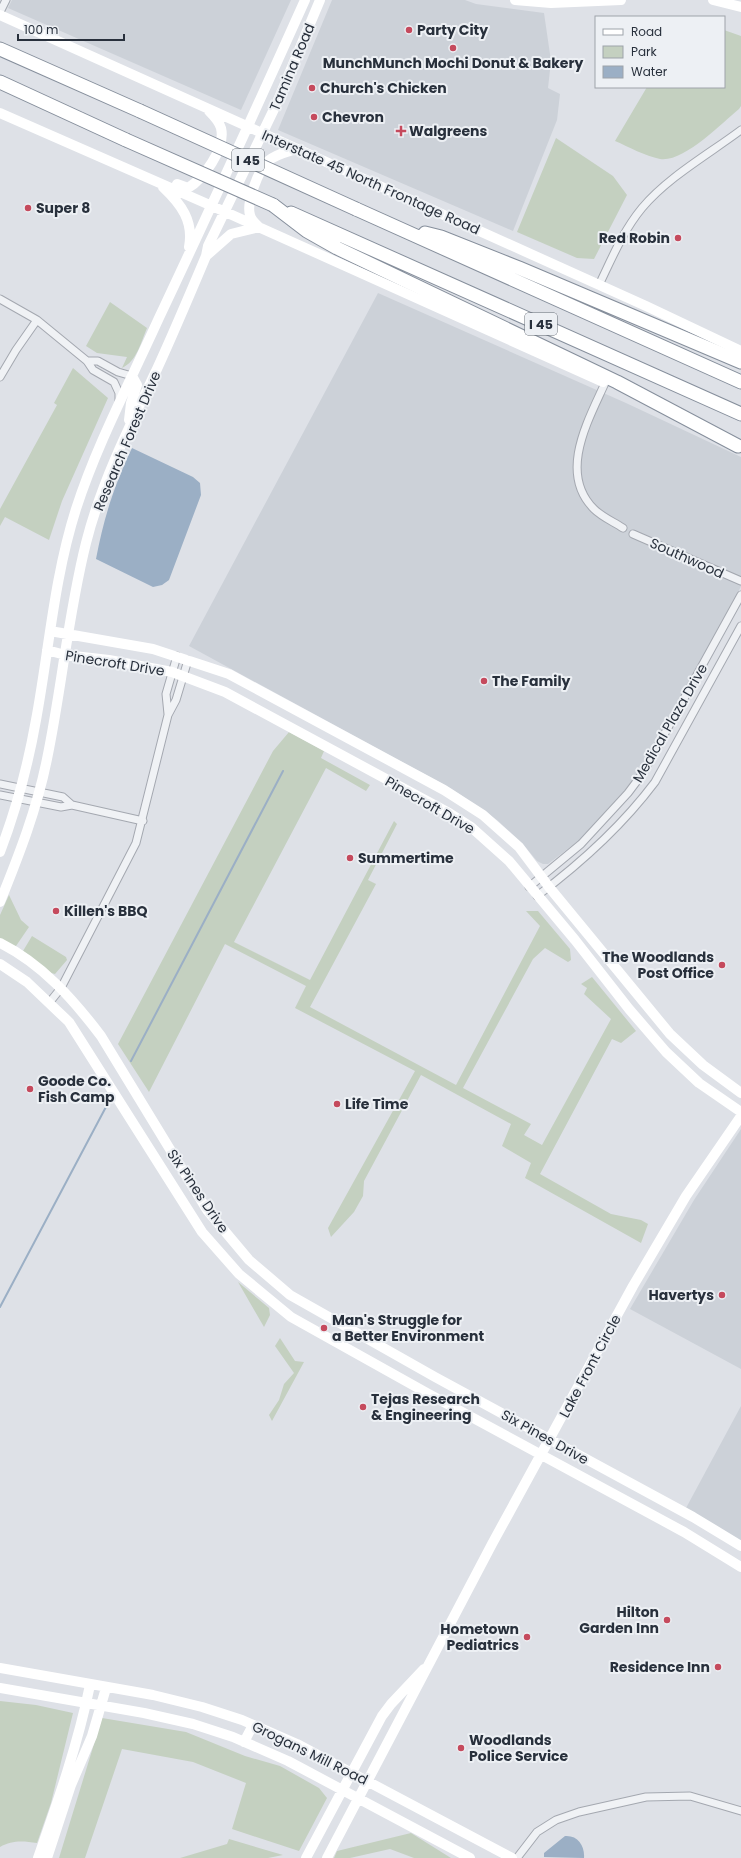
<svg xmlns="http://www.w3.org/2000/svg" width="741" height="1858" viewBox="0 0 741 1858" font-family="Poppins,sans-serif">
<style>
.built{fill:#ccd1d8}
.green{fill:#c4d0c0}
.water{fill:#9bafc5}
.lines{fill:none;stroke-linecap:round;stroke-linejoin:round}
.stream{stroke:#9bafc5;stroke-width:2}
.street-casing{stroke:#a4a8b0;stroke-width:9}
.highway-casing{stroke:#868f9c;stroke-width:15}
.street{stroke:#f0f2f5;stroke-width:7}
.secondary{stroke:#fff;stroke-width:10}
.highway{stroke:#fff;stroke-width:13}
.highway-bridge-casing{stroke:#868f9c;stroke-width:15;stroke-linecap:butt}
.highway-bridge{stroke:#fff;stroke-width:13}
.poi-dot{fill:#c54a5d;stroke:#edf0f4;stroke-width:1.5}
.labels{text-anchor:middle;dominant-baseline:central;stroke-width:4;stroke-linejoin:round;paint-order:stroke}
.shield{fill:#edf0f4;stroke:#636a73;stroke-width:1}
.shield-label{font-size:13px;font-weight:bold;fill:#28303c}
.poi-label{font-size:14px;font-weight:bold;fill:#28303c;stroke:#edf0f4;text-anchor:start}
.street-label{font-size:14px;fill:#28303c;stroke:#edf0f4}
</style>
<rect width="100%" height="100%" fill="#dee1e7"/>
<path class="built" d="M12,0H291L241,110L8,8Z
M332,0H465L476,4L544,13L551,61L548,88L560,94L557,120L513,231L278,130Z
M378,293L626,403L741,457V586L736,597L644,766L618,800L582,838L548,864H543L537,861L522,843L497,820L452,789L189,646Z
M741,1129V1369L630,1309L694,1200Z
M741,1406V1541L686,1508Z"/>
<path class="green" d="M724,30L741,36V106L739,109C722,123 683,163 660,159C645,156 629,147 615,141L647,87H724Z
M556,138L613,176L627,195L594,259L577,258L517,232Z
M110,302L147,328C141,342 137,361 122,368L127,357L97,353L86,346Z
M73,368L108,398L62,501L49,540L5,517L0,526V509L57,405L54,403Z
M289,732L324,751L321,758L370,785L366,791L326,768L234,942L310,980L394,821L397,824L368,880L376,884L310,1007L456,1085L540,926L526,911H538L570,949L571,960L568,962L545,948L533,959L463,1088L531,1124L524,1135L542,1145L611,1019L584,994L587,988L581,984L592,977L636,1031L621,1043L612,1039L540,1174L611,1214L641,1220L648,1224L641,1243L525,1178L531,1163L502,1146L511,1124L421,1075L364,1181L363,1196L354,1212L331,1237L328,1228L415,1071L295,1008L306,986L225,944L149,1092L118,1044L273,751Z
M9,895L21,920L29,927L16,946L13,947L0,940V915Z
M32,936L66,957L67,960L55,974L51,973L23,951Z
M238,1282L269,1308L270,1315L264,1327Z
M280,1338L295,1361L304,1362L272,1421L269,1415L279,1400L284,1384L294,1373L275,1346Z
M0,1701L36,1705L73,1713L51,1803L37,1843C23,1841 12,1840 0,1847Z
M102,1718L186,1732L245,1756L280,1766L319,1788L327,1798L299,1851L232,1829L246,1783L193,1762L122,1749L85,1858H59Z
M411,1833L451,1858H414L390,1849L350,1858H334L337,1851Z
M229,1839L283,1855L268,1858H180L227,1844Z"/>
<path class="water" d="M132,448L193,477L200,483L201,495L169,580L162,585L153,587L96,559C104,517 114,486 132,448Z
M565,1836C578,1835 585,1846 584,1858L544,1857V1853Z"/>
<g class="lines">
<path class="stream" d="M131,1061L283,771
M0,1307L107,1105"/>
<defs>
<path id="street" d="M0,12L6,0
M599,285C612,258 623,231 642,208C668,177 709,154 741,130
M0,299L37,320L87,361L93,370L114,382L119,393V400
M87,361H98L118,372L132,376
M0,377L16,350L37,320
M605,383C588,421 558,473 594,509C602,517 614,522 623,528
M633,534L741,581
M168,714L166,694L177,656
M0,784L63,797L72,805
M0,795L61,807L72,805L143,821
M529,887L581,844L628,793L643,773L741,595
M537,896C581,863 622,826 655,782L741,626
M49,1003L61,988L136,843L168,715L176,700L188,660
M517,1858L537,1832L556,1820L579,1812L646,1797L690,1796L741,1811"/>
<path id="highway" d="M0,49L140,111
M0,82L126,140
M273,205L307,231L337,248L617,382L738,446
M356,209L741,382
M291,213L741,414
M425,233L441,237L519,268L741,362"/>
</defs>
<use href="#street" class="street-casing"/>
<use href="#highway" class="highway-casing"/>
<use href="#street" class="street"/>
<path class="secondary" d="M515,0L551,3L621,0
M713,0L741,7
M0,15L646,306L741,351
M0,113L212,206L603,382
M177,184L188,188C203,179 226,149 221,128C219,121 214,116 209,111
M163,187C181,204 194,221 189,247
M206,256L231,234L259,227C255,223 251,220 250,215C246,202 259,169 268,161C276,154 287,152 296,149
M129,420L131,403L137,385L132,376
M50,631L153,649L229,674L444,790L483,815L519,847L549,887L670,1034L703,1065L741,1093
M47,650L65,655L109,660L172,672L225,692L449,813L471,827L509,861L575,940L629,1009L666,1052L699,1083L741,1112
M0,852C16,810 28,765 36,720C49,650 54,578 76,509C97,444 130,382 158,320C208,214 257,107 305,0
M0,902C19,855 37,809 47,759C62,687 68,614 86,543C101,483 130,425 157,369C174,332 190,294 206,256L208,246L276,105L320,0
M0,943C42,964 73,999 101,1036L207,1210L249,1260L290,1295L435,1377L693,1517L741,1546
M0,964L27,982L69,1022L202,1232L239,1274L291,1317L427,1393L684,1532L741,1567
M0,1668L153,1695L202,1707L242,1720L297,1744L512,1858
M0,1688L144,1713L193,1724L233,1737L288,1761L470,1858
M244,1742L253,1725
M38,1858C58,1801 78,1744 90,1685
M47,1858L71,1785L92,1736L106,1688
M306,1858L382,1716L391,1704L424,1669
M327,1858L492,1544L633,1286L686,1196L741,1116"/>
<use href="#highway" class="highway"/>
<defs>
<path id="highway-bridge" d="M140,111L356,209
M126,140L273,205"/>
</defs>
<use href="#highway-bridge" class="highway-bridge-casing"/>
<use href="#highway-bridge" class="highway-bridge"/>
</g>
<g class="poi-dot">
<circle cx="409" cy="30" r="4"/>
<circle cx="453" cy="48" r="4"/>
<circle cx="312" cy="88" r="4"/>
<circle cx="314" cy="117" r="4"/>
<path d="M399 125h4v4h4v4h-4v4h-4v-4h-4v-4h4z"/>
<circle cx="28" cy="208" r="4"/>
<circle cx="678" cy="238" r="4"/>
<circle cx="484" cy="681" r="4"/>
<circle cx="350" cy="858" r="4"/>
<circle cx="56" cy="911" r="4"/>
<circle cx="722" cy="965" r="4"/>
<circle cx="30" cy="1089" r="4"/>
<circle cx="337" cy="1104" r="4"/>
<circle cx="722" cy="1295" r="4"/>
<circle cx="324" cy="1328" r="4"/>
<circle cx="363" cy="1407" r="4"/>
<circle cx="667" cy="1620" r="4"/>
<circle cx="527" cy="1637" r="4"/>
<circle cx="718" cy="1667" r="4"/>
<circle cx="461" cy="1748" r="4"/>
</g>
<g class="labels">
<g class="shield">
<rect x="232" y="149" width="32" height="22" rx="3"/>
<rect x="525" y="313" width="32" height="22" rx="3"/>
</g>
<g class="shield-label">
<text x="248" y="160">I 45</text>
<text x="541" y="324">I 45</text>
</g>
<g class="poi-label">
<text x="417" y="30">Party City</text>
<text x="453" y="63" text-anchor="middle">MunchMunch Mochi Donut &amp; Bakery</text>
<text x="320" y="88">Church's Chicken</text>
<text x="322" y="117">Chevron</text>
<text x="409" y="131">Walgreens</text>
<text x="36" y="208">Super 8</text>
<text x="670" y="238" text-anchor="end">Red Robin</text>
<text x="492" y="681">The Family</text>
<text x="358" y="858">Summertime</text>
<text x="64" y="911">Killen's BBQ</text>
<text x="714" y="957" text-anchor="end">The Woodlands<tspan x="714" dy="16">Post Office</tspan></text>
<text x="38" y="1081">Goode Co.<tspan x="38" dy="16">Fish Camp</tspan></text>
<text x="345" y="1104">Life Time</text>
<text x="714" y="1295" text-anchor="end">Havertys</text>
<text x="332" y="1320">Man's Struggle for<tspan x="332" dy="16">a Better Environment</tspan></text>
<text x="371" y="1399">Tejas Research<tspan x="371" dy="16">&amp; Engineering</tspan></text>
<text x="659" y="1612" text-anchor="end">Hilton<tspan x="659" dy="16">Garden Inn</tspan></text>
<text x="519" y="1629" text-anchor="end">Hometown<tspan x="519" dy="16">Pediatrics</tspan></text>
<text x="710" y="1667" text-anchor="end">Residence Inn</text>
<text x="469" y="1740">Woodlands<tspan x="469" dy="16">Police Service</tspan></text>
</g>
<g class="street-label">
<text transform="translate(292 67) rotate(-67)">Tamina Road</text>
<text transform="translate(371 182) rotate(24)">Interstate 45 North Frontage Road</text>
<text transform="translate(127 441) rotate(-67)">Research Forest Drive</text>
<text transform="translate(687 558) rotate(24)">Southwood</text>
<text transform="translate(115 663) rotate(9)">Pinecroft Drive</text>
<text transform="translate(670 723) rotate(-60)">Medical Plaza Drive</text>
<text transform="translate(430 805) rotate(30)">Pinecroft Drive</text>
<text transform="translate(198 1191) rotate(56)">Six Pines Drive</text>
<text transform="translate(590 1366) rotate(-62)">Lake Front Circle</text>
<text transform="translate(545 1437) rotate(29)">Six Pines Drive</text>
<text transform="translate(310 1753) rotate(26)">Grogans Mill Road</text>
</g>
</g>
<rect x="595" y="16" width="130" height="72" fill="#edf0f4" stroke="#9ea3aa"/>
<rect x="603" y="29" width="20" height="6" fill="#ffffff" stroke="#9ea3aa"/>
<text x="631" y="36" font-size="12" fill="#28303c">Road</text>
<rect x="603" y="46" width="20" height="12" fill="#c4d0c0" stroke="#9ea3aa"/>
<text x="631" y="56" font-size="12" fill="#28303c">Park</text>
<rect x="603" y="66" width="20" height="12" fill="#9bafc5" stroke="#9ea3aa"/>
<text x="631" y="76" font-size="12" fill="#28303c">Water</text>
<path d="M18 34v6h106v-6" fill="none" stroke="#28303c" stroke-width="2"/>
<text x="24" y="34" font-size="12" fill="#28303c" stroke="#edf0f4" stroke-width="3" paint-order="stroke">100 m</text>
</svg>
